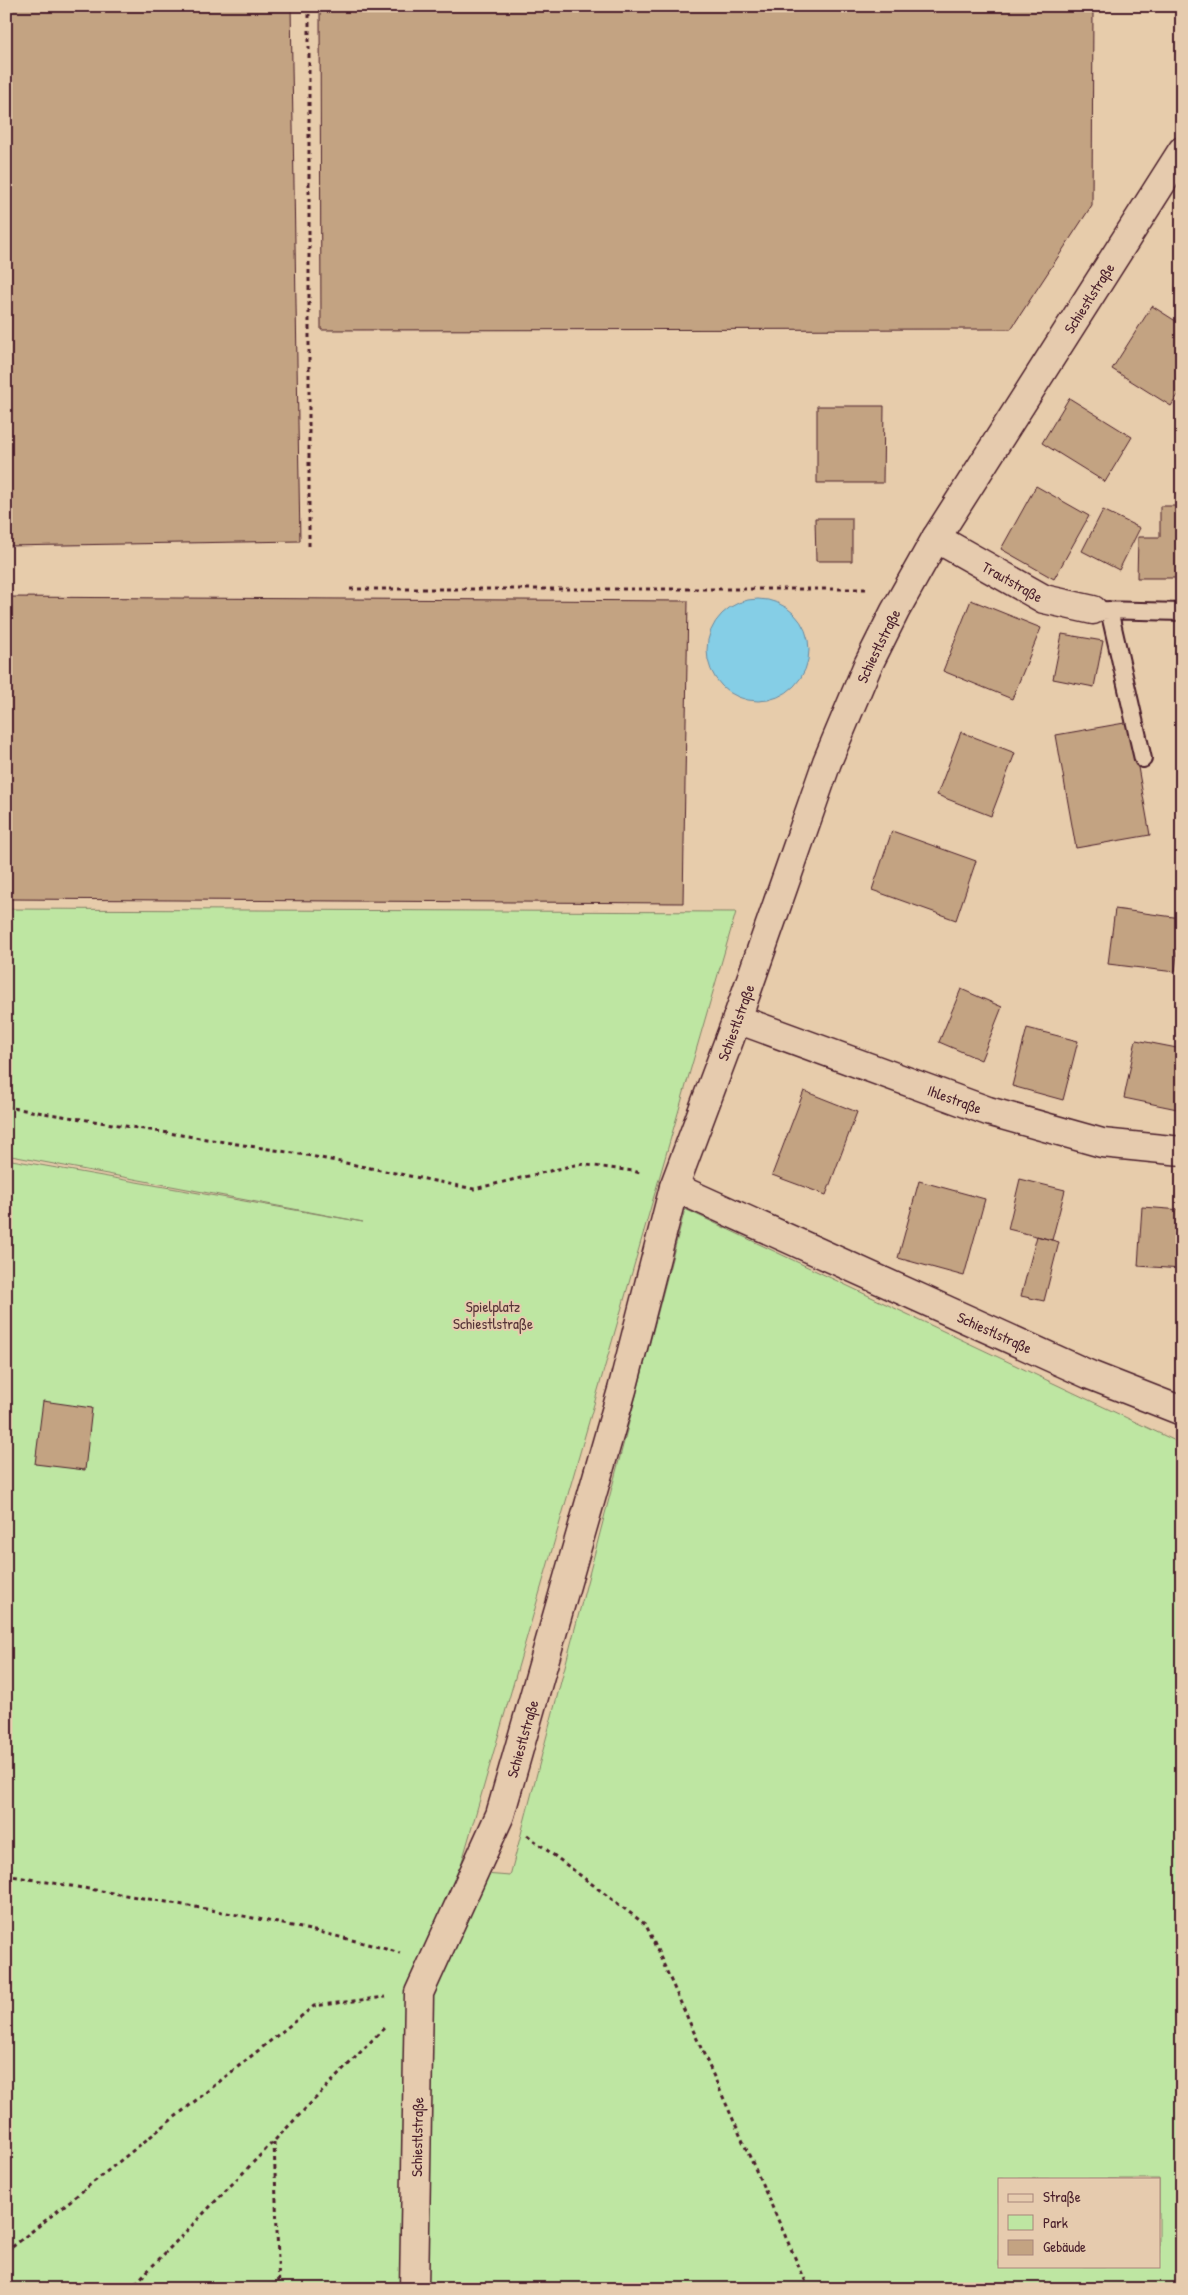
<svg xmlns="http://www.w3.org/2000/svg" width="1188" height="2295" viewBox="0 0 1188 2295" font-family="'Patrick Hand',sans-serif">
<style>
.green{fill:#bee6a2;stroke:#848266;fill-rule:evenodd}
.water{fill:#85cee6;stroke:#6d889b}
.building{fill:#c3a382;stroke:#4a1f2b}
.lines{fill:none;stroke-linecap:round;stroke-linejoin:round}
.lane-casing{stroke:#4a1f2b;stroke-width:20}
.street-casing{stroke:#4a1f2b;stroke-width:31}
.path{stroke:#4a1f2b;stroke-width:3;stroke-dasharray:4 4;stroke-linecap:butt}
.lane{stroke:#e6cbae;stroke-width:16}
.street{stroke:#e6cbae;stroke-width:28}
.labels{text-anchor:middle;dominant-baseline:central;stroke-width:4;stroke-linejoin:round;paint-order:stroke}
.street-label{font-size:15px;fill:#4a1f2b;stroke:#e6cbae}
.park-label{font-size:15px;fill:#563337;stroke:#e6cbae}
</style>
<rect width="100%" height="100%" fill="#e7ccab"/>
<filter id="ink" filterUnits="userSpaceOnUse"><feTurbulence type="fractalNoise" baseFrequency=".02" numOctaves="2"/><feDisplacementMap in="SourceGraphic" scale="10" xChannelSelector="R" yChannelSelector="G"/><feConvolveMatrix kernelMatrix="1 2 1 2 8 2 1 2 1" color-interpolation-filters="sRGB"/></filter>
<g filter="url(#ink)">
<path class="green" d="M6,909L736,912L459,1872L510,1876L685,1209L1182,1444V2289H6V1159L363,1222L6,1155ZM999,2179H1159V2266H999Z"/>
<path class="water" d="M707 650a51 51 0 1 1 102 0a51 51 0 1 1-102 0Z"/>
<path class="building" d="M6,6H291L300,541L6,546Z
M320,6H1093L1092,205L1011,329L321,330Z
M1134,6H1182V11L1134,10Z
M1152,306L1182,325V389L1171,406L1112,369Z
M1069,398L1132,437L1105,482L1042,443Z
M817,406H884L883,483H817Z
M1036,486L1089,516L1054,579L1001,549Z
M1160,506H1182V578H1137L1138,537H1160Z
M1103,510L1140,528L1119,570L1082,551Z
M815,518H852V561H816Z
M6,597L688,601L683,903L6,899Z
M971,600L1041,628L1012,699L943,671Z
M1062,634L1103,641L1094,687L1053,679Z
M1130,722L1150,835L1076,848L1056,735Z
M961,732L1015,753L991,816L937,795Z
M892,831L976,861L956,920L872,890Z
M1115,909L1181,918L1175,972L1108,964Z
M961,989L1002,1007L981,1060L939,1042Z
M1027,1028L1078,1041L1063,1100L1012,1086Z
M1136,1040L1182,1049V1110L1124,1098Z
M804,1091L857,1112L826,1195L772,1175Z
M1020,1179L1065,1190L1052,1240L1008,1229Z
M919,1181L985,1199L964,1276L898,1258Z
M1142,1207L1182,1210V1269L1138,1266Z
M1037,1236L1059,1242L1044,1301L1021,1296Z
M43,1401L92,1408L85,1470L35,1464Z"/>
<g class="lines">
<defs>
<path id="lane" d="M1099,610L1182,612
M1109,610L1143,759"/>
<g id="street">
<path id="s1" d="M936,538L1044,599L1093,610"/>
<path id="s2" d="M737,1019L988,1111L1102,1143L1182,1151"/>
<path id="s3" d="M674,1187L1090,1375L1182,1411"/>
<path id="s4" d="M414,2289L419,1993L500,1815L622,1390L674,1187L737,1019L827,762L867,667L895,611L936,538L1182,151"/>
</g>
</defs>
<use href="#lane" class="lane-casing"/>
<use href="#street" class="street-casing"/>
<path class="path" d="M309,6V549
M350,589H867L869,591
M6,1107L306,1155L474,1189L579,1164L634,1171L642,1174
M527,1835L646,1925L809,2289
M6,1875C138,1898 272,1916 400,1953
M274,2142L279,2289
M6,2252L314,2006L386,1997
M130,2289L384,2028"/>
<use href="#lane" class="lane"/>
<use href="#street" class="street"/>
</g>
</g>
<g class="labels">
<g class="street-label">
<text stroke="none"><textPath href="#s4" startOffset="2129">Schiestlstraße</textPath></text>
<text stroke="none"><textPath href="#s1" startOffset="88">Trautstraße</textPath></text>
<text stroke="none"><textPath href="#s4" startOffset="1722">Schiestlstraße</textPath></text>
<text stroke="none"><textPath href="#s4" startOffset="1319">Schiestlstraße</textPath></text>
<text stroke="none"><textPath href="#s2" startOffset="232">Ihlestraße</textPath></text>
<text stroke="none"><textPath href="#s3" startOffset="352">Schiestlstraße</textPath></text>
<text stroke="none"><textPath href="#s4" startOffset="571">Schiestlstraße</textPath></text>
<text stroke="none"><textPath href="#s4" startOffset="152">Schiestlstraße</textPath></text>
</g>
<g class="park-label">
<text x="493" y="1306">Spielplatz<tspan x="493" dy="17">Schiestlstraße</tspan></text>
</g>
</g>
<rect width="1188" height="2295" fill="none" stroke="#e6cbae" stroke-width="25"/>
<rect x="12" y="12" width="1163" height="2270" fill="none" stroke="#4a1f2b" stroke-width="2" filter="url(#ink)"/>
<rect x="998" y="2178" width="162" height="90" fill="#e6cbae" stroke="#a8867a"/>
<rect x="1008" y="2194" width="25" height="8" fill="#e6cbae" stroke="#a8867a"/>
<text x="1043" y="2202" font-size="15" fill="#4a1f2b">Straße</text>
<rect x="1008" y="2215" width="25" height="15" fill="#bee6a2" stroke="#a8867a"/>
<text x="1043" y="2228" font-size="15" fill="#4a1f2b">Park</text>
<rect x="1008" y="2240" width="25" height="15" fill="#c3a382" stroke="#a8867a"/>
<text x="1043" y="2252" font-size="15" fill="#4a1f2b">Gebäude</text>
</svg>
